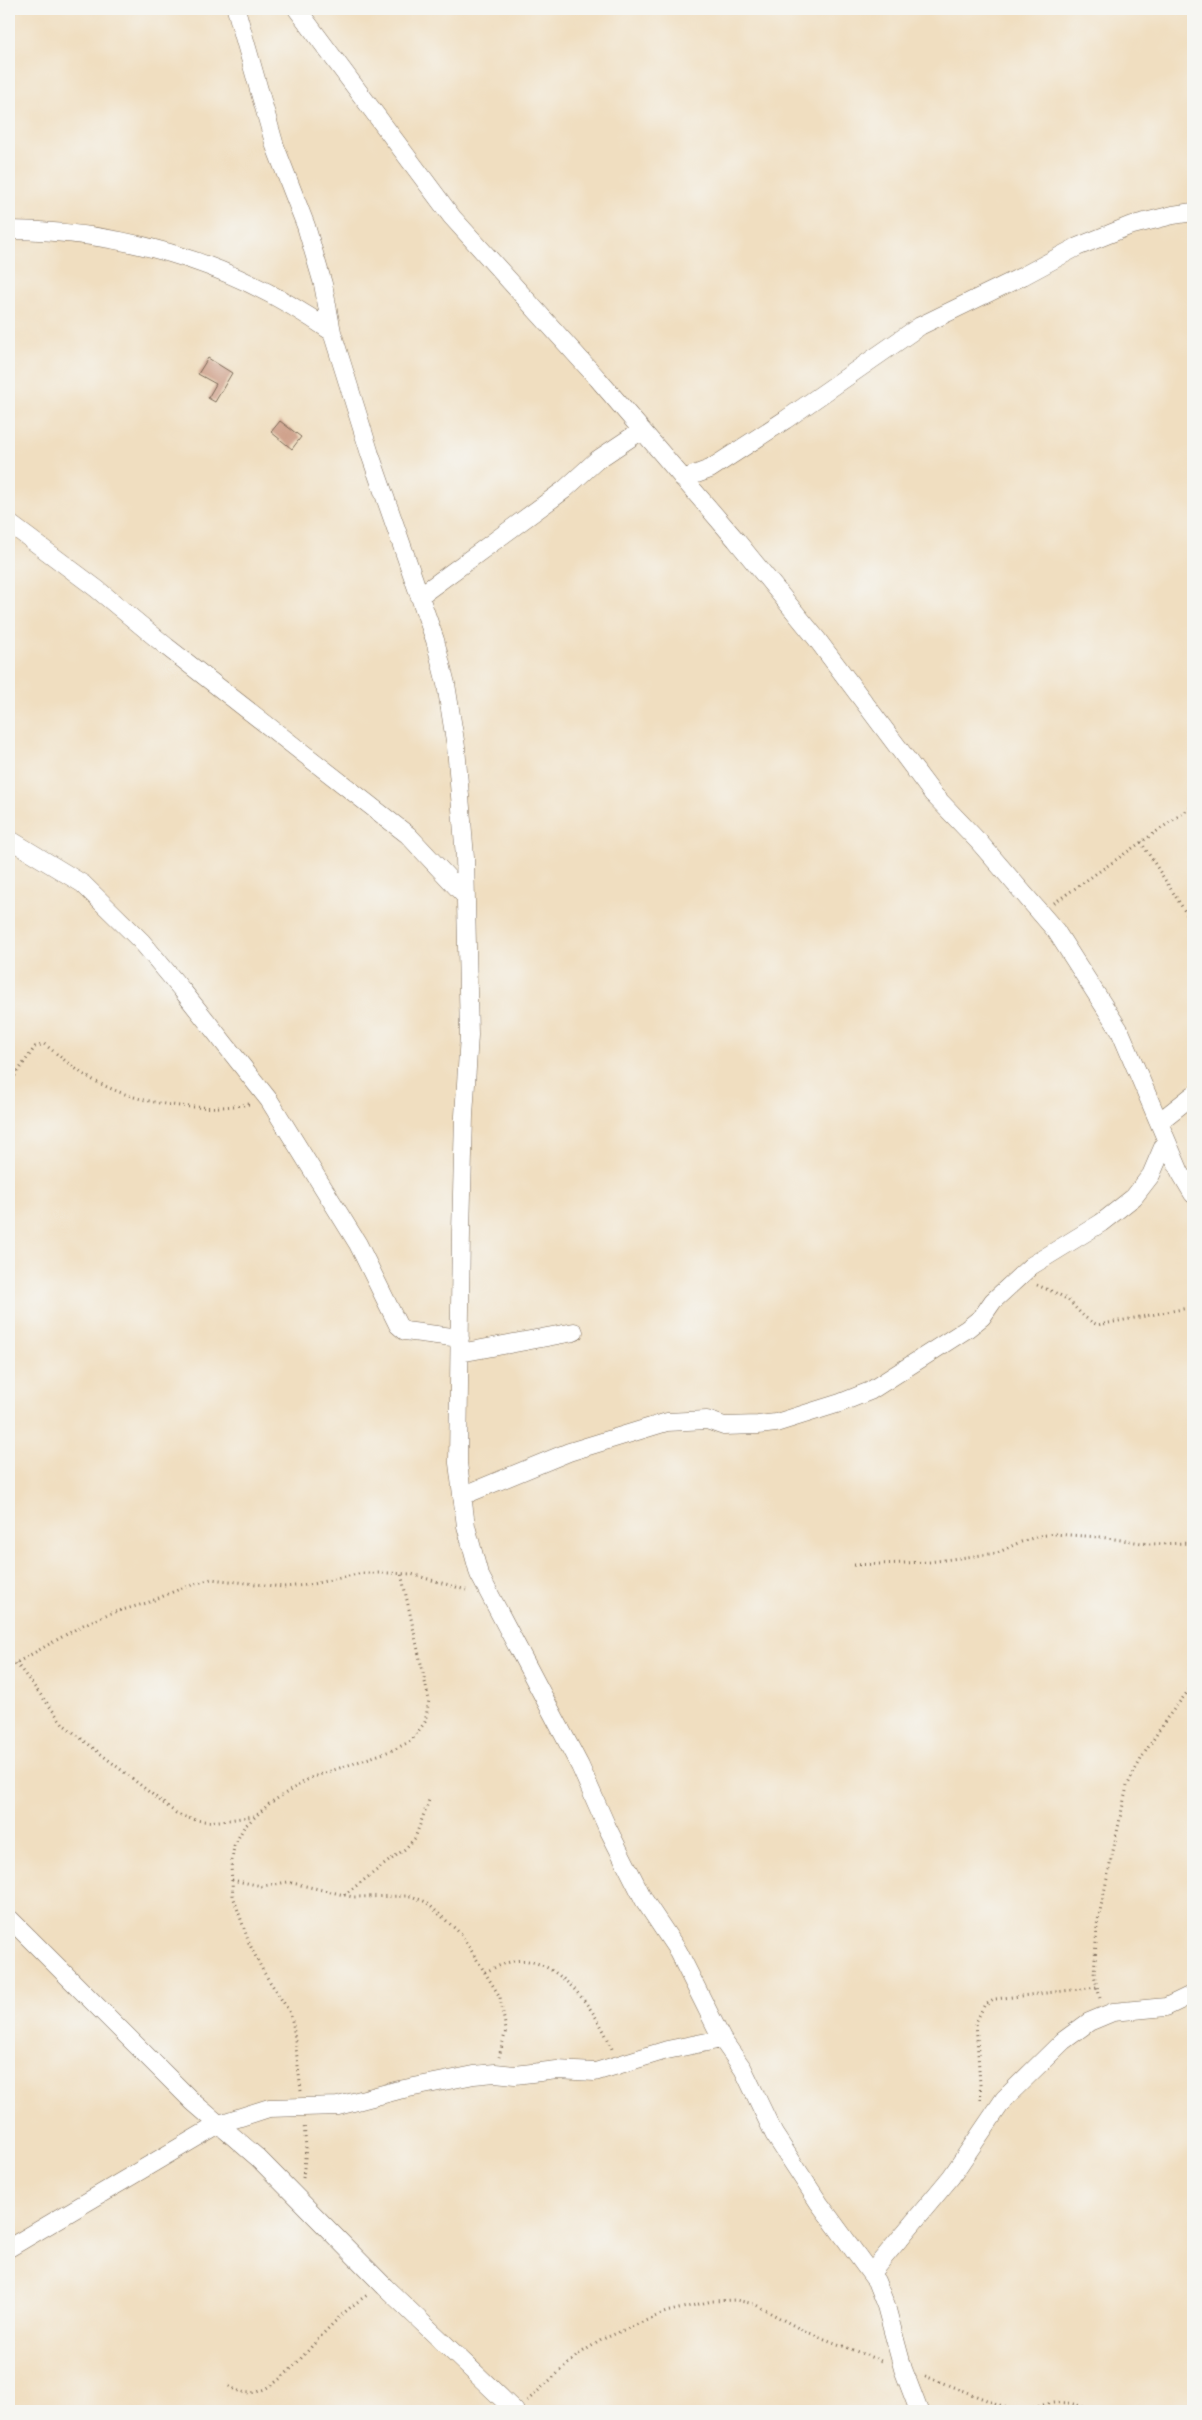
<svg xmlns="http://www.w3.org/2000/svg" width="1202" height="2420" viewBox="0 0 1202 2420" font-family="'Indie Flower',sans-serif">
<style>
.building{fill:#cfa18b}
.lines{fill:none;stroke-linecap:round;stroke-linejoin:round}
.minor-casing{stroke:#7a6957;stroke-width:19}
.path{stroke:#7a6957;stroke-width:3;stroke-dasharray:1 4;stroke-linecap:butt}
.minor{stroke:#fff;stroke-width:18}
</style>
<rect width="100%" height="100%" fill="#f6f6f2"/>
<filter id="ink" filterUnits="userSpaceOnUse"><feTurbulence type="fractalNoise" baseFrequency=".02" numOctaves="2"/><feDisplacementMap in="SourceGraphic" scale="10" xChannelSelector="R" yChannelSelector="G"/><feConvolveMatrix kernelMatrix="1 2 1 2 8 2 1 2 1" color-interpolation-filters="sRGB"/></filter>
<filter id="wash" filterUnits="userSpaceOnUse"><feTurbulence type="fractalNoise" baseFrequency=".0096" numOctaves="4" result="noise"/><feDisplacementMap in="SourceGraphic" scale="20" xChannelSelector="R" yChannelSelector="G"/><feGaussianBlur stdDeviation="1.12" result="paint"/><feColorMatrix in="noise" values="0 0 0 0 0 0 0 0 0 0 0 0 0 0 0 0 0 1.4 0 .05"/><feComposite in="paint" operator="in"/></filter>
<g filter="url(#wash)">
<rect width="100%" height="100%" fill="#f0dec0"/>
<g id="blocks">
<path class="building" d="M208,358L232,373L215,402L208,398L216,384L198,374Z
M280,421L301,437L292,449L271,432Z"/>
</g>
</g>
<g filter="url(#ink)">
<use href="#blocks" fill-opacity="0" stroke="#7a6957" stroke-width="1"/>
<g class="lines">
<defs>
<path id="minor" d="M236,9L275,146L306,226L323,284L332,332L370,454L435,640L446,684L456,747L465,857L469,1035L464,1116L461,1232L458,1463L466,1526L479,1574L580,1766L607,1827L644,1900L678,1951L722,2039L743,2069L774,2134L819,2203L876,2281L886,2306L903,2369L919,2411
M297,9L452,217L598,379L736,540L816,638L933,794L979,842L1056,931L1120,1031L1180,1172L1193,1194
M9,230C127,231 235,263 332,332
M683,479L710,469L785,420L920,326L1023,276L1077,247L1129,226L1173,215L1193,212
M9,523L97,589L167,647L408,835L465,896
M421,595L564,490L597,460L642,430
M9,839L83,884L142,942L182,990L269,1100L358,1244L398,1325L405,1331L460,1338
M1159,1122L1193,1095
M460,1353L574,1332
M462,1496L569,1452L667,1422L707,1420L724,1426L758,1425L776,1423L840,1403L870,1391L967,1329L982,1317L993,1301L1031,1266L1101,1223L1134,1197L1151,1175L1166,1140
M9,1918L193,2102L258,2158L385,2287L515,2411
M9,2248L219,2124L269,2108L338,2106L399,2090L474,2075L495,2073L515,2075L557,2070L595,2072L667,2050L722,2039
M871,2273L951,2177L1004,2099L1063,2041L1089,2022L1113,2012L1166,2007L1193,1994"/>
</defs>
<use href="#minor" class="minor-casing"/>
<path class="path" d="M1141,842L1193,924
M1054,903L1193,806
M9,1084L35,1047L44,1044C63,1058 79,1074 101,1084C145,1106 201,1112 249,1104
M1037,1285C1048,1290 1061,1294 1070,1302C1080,1312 1084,1319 1098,1325L1193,1307
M854,1565L929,1562L997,1553L1018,1543L1039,1536L1054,1534L1100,1537L1149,1544L1193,1543
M16,1663L64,1725L176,1813C203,1827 226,1820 254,1816
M9,1667L83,1625L108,1614L147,1603L182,1588L211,1579L283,1587L308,1585L362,1573H387L411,1574L466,1590
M232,1880L262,1886L288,1882L353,1897L411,1896L426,1902L461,1934L500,1997L506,2030L499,2057
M344,1895L405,1849L415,1838L429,1800
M485,1972C494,1968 504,1963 514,1961C557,1954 599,2014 612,2049
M1100,1998L1094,1975L1097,1925L1127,1786L1142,1757L1167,1718L1193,1685
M301,2091L293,2024L289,2011L263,1971L249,1943L233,1896L231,1867L234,1846L244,1827L270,1803L310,1778L393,1750L411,1741L425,1722L429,1700L401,1573
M981,2100L976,2022L984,2006L995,1999L1097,1987
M303,2178L306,2148L304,2124
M925,2376L1015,2411
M229,2386C238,2392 248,2395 259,2391C283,2383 305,2353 322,2335C336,2320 351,2305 369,2294
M527,2401L579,2354L603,2339L666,2312L712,2301L736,2300L754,2304L802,2330L881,2361
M1024,2411C1047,2402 1068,2398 1091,2411"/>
<use href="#minor" class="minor"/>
</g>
</g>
<rect width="1202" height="2420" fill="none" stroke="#f6f6f2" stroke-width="30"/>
</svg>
